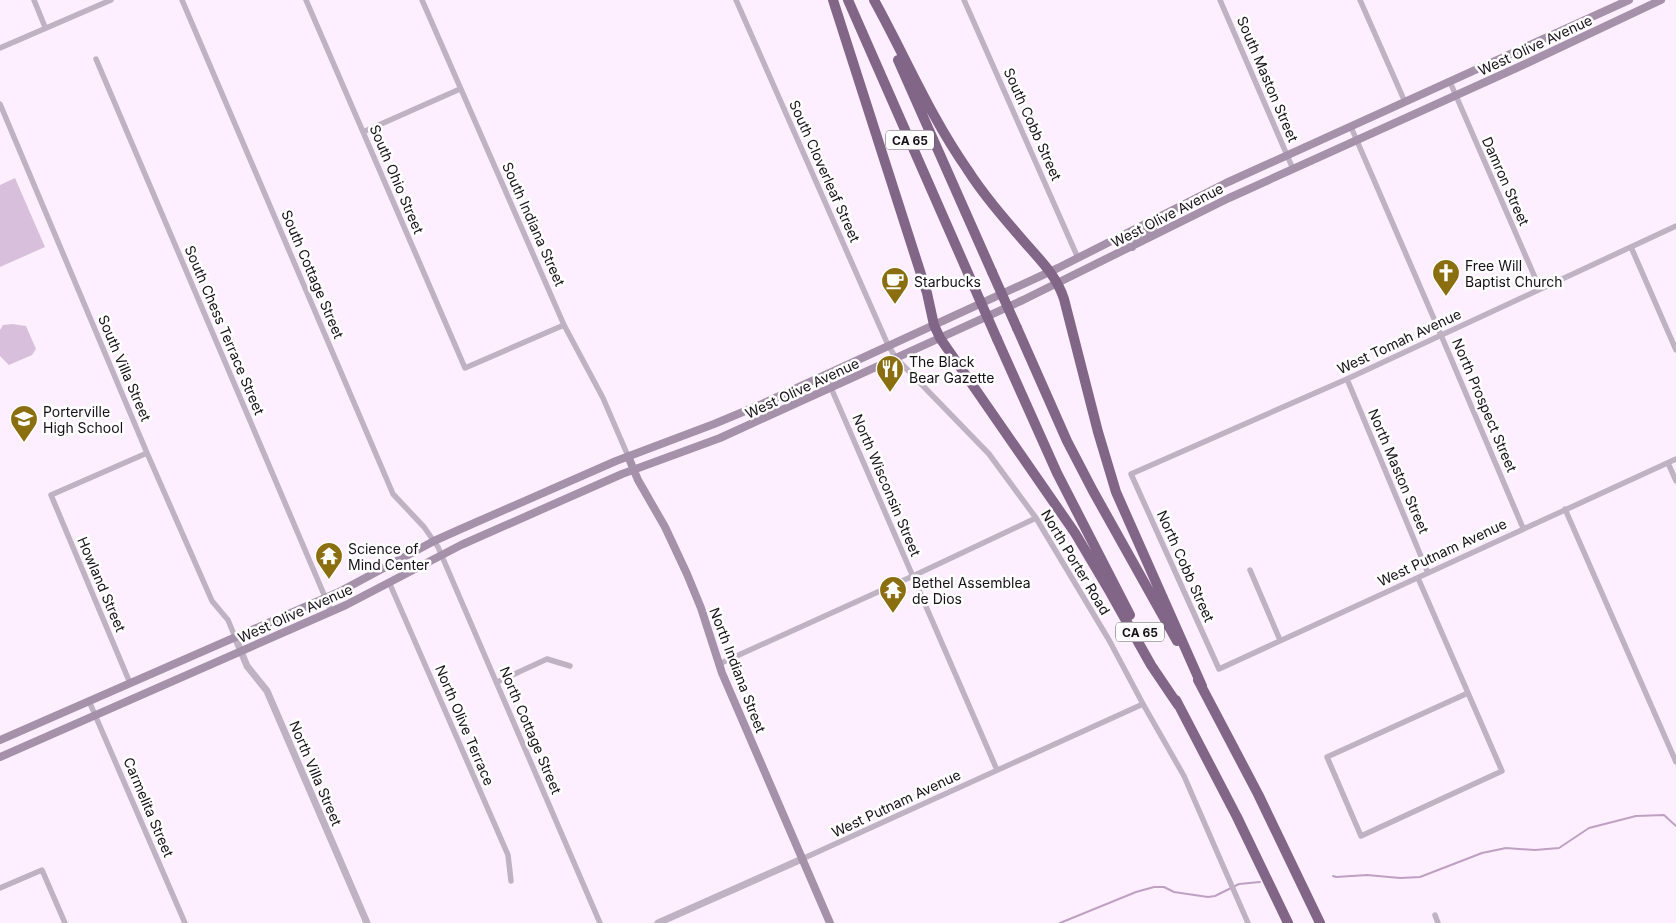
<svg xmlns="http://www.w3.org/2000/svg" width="1676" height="923" viewBox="0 0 1676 923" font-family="Inter,sans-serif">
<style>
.green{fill:#d8c0dd}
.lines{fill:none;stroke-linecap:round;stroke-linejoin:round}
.stream{stroke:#bfa0c4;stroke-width:2}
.minor{stroke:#bfb2c2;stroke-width:5.5}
.tertiary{stroke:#bfb2c2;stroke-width:7}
.secondary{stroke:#a591a9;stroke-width:8}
.motorway{stroke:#826687;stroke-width:10}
.motorway-bridge{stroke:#826687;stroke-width:10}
.labels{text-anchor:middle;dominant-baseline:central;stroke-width:5;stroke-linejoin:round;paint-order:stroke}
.shield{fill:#fff;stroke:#5b585c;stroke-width:1}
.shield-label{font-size:12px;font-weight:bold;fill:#151016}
.street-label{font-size:14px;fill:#151016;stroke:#fff}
.poi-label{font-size:14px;fill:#151016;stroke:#fff;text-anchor:start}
</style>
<rect width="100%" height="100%" fill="#fdefff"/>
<path class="green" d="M15,178L45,247L0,267V185Z
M12,324L26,326L36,349L32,355L9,365L0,356V330L3,325Z"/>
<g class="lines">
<path class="stream" d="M1333,876L1336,877L1367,875L1400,878L1420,877L1482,853L1506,848L1535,850L1559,848L1589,828L1636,816L1664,815L1676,826
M1060,923L1136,892L1154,887H1164L1174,892L1208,897L1215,896L1239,884L1260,882"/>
<path class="minor" d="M34,0L45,27
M182,0L393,494L424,527L438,547L600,923
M306,0L465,368L564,325
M422,0L564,325L603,398L628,456
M736,0L888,345L896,358L989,454L1036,518L1109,640L1143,704L1184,776L1248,923
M964,0L1078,258
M1220,0L1293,169
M1360,0L1405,102
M0,48L111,0
M96,59L331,611
M1450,82L1540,289
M0,104L147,453L212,601L228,620L235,637
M1351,127L1441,335L1523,528
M363,132L460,89
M1676,226L1347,379L1131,474L1219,669L1676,459
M1631,247L1676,350
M825,374L997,770
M1347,379L1428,573
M1668,463L1676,481
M1565,509L1676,762
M1250,570L1280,640
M1418,578L1502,771L1361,836L1327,757L1468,693
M389,582L508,855L511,881
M719,664L913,576L1036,518
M497,682L547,659L570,666
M130,683L51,495L147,453
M89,701L185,923
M802,859L1143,704
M0,888L42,870L65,923
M1435,915L1438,923"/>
<path class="tertiary" d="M235,637L247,666L267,691L367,923
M658,923L802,859"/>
<path class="secondary" d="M1132,247V241L1152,228L1155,225L1157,218
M628,456L638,480L665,527L687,574L701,608L722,673L830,923
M0,740L339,592L434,541L463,528L616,461L714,424L762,404L1058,268L1226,183L1629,0
M0,757L346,605L461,545L622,474L720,438L1023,300L1229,198L1523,65L1661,0"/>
<path class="motorway" d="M833,0L927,293L934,325L940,338L1075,533L1110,592L1151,665L1178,705
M848,0L971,280
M874,0C905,56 930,116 967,169C983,194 1002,216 1021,238C1038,258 1056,274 1064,299L1098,432L1116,492L1202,686
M898,60L992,272
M1017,328L1067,441L1093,491L1177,641
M997,339L1057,473L1130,615
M1198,680L1258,794L1320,923
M1176,700L1237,817L1288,923"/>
<path class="motorway-bridge" d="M992,272L1017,328
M971,280L997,339"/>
</g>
<defs>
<symbol id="church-pin" viewBox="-11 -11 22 30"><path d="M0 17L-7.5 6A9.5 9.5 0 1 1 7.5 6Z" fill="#8b6e0f" stroke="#fff"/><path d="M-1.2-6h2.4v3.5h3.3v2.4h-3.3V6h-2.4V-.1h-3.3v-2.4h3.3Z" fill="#fff"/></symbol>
<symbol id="cafe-pin" viewBox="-11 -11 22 30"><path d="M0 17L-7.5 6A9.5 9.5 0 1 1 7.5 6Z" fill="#8b6e0f" stroke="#fff"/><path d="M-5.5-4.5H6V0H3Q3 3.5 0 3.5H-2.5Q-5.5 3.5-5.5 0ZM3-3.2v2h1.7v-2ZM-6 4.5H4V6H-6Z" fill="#fff"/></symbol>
<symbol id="restaurant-pin" viewBox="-11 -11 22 30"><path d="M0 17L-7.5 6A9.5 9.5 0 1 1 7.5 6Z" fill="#8b6e0f" stroke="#fff"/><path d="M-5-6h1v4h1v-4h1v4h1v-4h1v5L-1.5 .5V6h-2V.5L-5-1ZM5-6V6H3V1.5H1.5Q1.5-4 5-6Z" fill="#fff"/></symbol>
<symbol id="school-pin" viewBox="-11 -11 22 30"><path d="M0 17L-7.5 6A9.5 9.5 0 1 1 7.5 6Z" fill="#8b6e0f" stroke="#fff"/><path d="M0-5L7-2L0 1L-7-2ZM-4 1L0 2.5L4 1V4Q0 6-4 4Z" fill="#fff"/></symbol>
<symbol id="temple-pin" viewBox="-11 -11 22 30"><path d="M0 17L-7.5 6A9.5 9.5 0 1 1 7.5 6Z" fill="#8b6e0f" stroke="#fff"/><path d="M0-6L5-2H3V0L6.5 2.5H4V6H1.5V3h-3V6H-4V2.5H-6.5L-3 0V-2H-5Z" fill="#fff"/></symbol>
</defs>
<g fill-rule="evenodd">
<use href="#church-pin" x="1430" y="257" width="32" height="43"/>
<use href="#cafe-pin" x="879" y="265" width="32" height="43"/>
<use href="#restaurant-pin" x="874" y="353" width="32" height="43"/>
<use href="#school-pin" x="8" y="403" width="32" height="43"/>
<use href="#temple-pin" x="313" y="540" width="32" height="43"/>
<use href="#temple-pin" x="877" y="574" width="32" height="43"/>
</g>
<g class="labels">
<g class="shield">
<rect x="886" y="130.5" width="48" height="19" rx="4"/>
<rect x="1116" y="622.5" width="48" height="19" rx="4"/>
</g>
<g class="shield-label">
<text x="910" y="140">CA 65</text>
<text x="1140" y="632">CA 65</text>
</g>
<g class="street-label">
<text transform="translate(1535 45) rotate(-25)">West Olive Avenue</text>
<text transform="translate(1268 79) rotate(67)">South Maston Street</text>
<text transform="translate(1033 124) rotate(66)">South Cobb Street</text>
<text transform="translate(825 171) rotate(66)">South Cloverleaf Street</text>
<text transform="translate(397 179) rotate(67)">South Ohio Street</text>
<text transform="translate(1506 181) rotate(66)">Damron Street</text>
<text transform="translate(1167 215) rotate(-27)">West Olive Avenue</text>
<text transform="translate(534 224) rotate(66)">South Indiana Street</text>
<text transform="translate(313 274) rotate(67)">South Cottage Street</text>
<text transform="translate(225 330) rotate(67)">South Chess Terrace Street</text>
<text transform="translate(1399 341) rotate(-25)">West Tomah Avenue</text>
<text transform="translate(125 368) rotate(67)">South Villa Street</text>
<text transform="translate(802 388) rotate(-25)">West Olive Avenue</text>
<text transform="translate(1485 405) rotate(67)">North Prospect Street</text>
<text transform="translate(1399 471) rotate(67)">North Maston Street</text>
<text transform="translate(887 485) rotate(67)">North Wisconsin Street</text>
<text transform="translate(1442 552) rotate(-25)">West Putnam Avenue</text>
<text transform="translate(1076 562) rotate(59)">North Porter Road</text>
<text transform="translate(1186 566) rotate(66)">North Cobb Street</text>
<text transform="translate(102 584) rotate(67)">Howland Street</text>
<text transform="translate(295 613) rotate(-24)">West Olive Avenue</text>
<text transform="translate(738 670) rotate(69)">North Indiana Street</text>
<text transform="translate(465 725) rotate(67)">North Olive Terrace</text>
<text transform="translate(531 730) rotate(67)">North Cottage Street</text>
<text transform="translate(316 773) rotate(67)">North Villa Street</text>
<text transform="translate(896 803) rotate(-25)">West Putnam Avenue</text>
<text transform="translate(149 807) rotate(67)">Carmelita Street</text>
</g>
<g class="poi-label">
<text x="1465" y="265">Free Will<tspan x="1465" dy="16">Baptist Church</tspan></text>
<text x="914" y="281">Starbucks</text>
<text x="909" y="361">The Black<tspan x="909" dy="16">Bear Gazette</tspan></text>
<text x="43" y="411">Porterville<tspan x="43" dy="16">High School</tspan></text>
<text x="348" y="548">Science of<tspan x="348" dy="16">Mind Center</tspan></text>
<text x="912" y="582">Bethel Assemblea<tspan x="912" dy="16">de Dios</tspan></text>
</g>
</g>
</svg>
